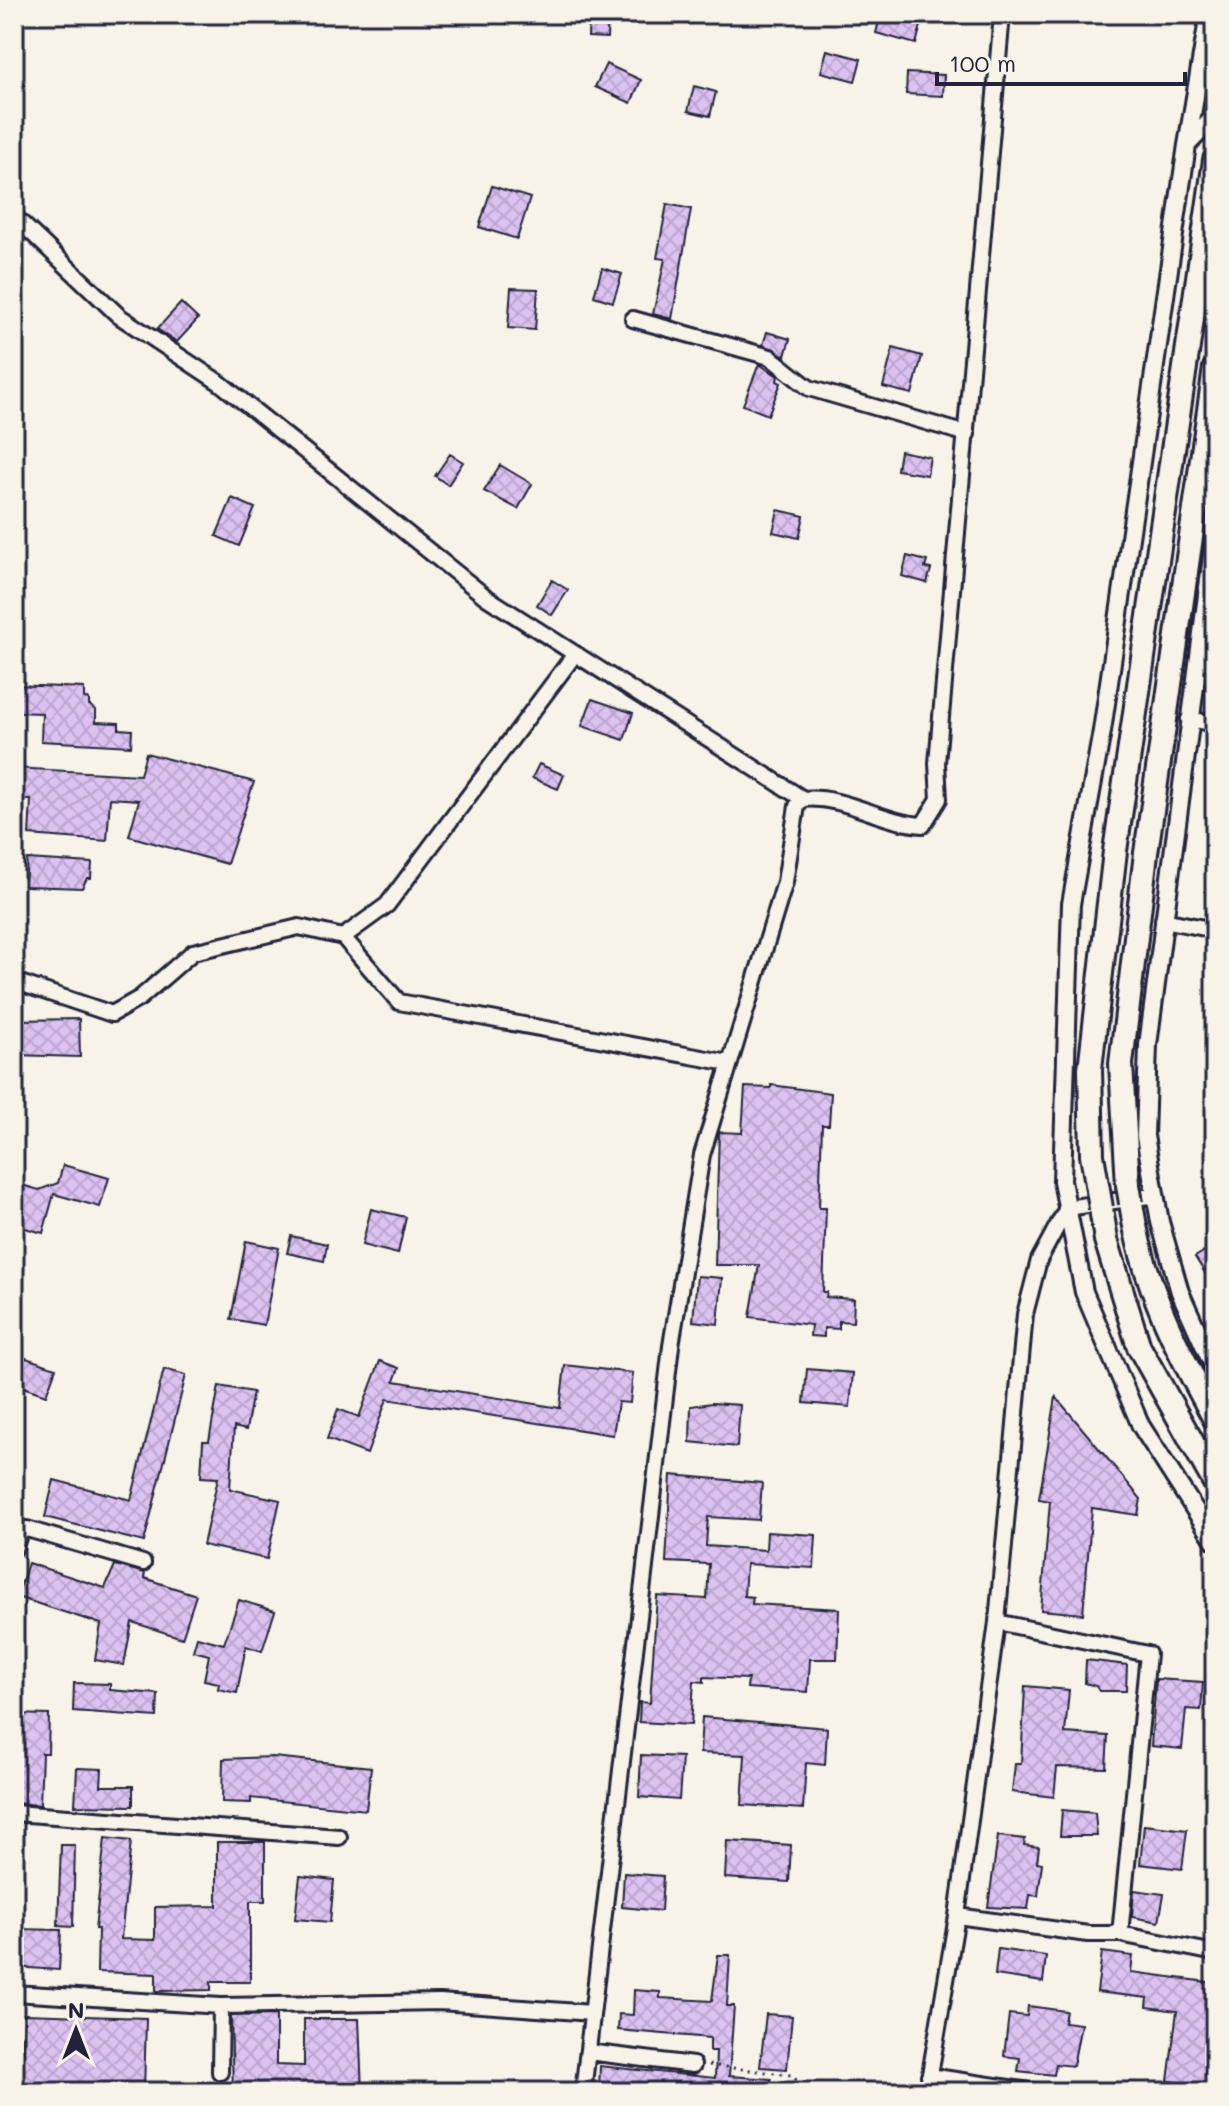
<svg xmlns="http://www.w3.org/2000/svg" width="1229" height="2106" viewBox="0 0 1229 2106" font-family="Mali,sans-serif">
<style>
.building{fill:url(#building-cross-hatch);stroke:#22223b;stroke-width:2}
.lines{fill:none;stroke-linecap:round;stroke-linejoin:round}
.minor-casing{stroke:#22223b;stroke-width:20}
.tertiary-casing{stroke:#22223b;stroke-width:22}
.trunk-casing{stroke:#22223b;stroke-width:28}
.path{stroke:#22223b;stroke-width:3;stroke-dasharray:2 6;stroke-linecap:butt}
.minor{stroke:#f7f3e8;stroke-width:14}
.tertiary{stroke:#f7f3e8;stroke-width:16}
.trunk{stroke:#f7f3e8;stroke-width:22}
.trunk-bridge-casing{stroke:#22223b;stroke-width:28;stroke-linecap:butt}
.trunk-bridge{stroke:#f7f3e8;stroke-width:22}
</style>
<defs>
<pattern id="building-cross-hatch" width="8" height="8" patternUnits="userSpaceOnUse" patternTransform="scale(2)"><rect width="8" height="8" fill="#dbc2f1"/><path d="M0 0l8 8M0 8l8-8" fill="none" stroke="#bca6d0"/></pattern>
</defs>
<rect width="100%" height="100%" fill="#f7f3e8"/>
<filter id="ink" filterUnits="userSpaceOnUse"><feTurbulence type="fractalNoise" baseFrequency=".0125" numOctaves="2"/><feDisplacementMap in="SourceGraphic" scale="16" xChannelSelector="R" yChannelSelector="G"/><feConvolveMatrix kernelMatrix="1 2 1 2 8 2 1 2 1" color-interpolation-filters="sRGB"/></filter>
<g filter="url(#ink)">
<path class="building" d="M589,14H608L607,38L588,37Z
M881,14H924L916,44L876,33Z
M827,50L861,59L855,81L821,72Z
M606,64L641,80L631,103L595,87Z
M907,73L944,75L943,96L906,94Z
M694,86L716,92L710,116L688,111Z
M492,186L530,198L517,239L479,227Z
M667,204L691,209L672,319L653,314L665,259L657,258Z
M602,268L622,274L613,302L594,296Z
M511,288L538,289L535,330L508,328Z
M181,303L198,319L177,342L157,329Z
M767,332L790,339L785,356L763,345Z
M893,348L922,356L912,394L883,387Z
M759,364L778,376L777,381L781,383L768,415L743,405Z
M900,451L930,457L927,475L897,470Z
M450,454L463,462L448,485L435,476Z
M500,465L532,484L518,509L484,491Z
M232,498L255,508L239,546L216,536Z
M778,510L804,516L799,538L773,532Z
M907,556L927,561L925,568L931,569L927,583L902,576Z
M552,580L568,590L552,615L537,605Z
M14,685L84,688V698L89,699V705L96,710V722L119,723V729L132,730L131,746L41,741L42,713L14,712Z
M592,699L633,713L624,740L582,726Z
M146,753L254,782L227,864L129,836L139,800L110,798L107,841L29,835L31,800L14,799V768L140,775Z
M539,764L564,775L558,789L532,778Z
M27,859L92,863L91,878H87L82,888L25,886Z
M79,1019L80,1057L14,1055V1020Z
M771,1085L831,1093L829,1125H822L819,1208H826L823,1292H827L826,1297L854,1299L853,1322L839,1321V1329L824,1328V1337L810,1336L811,1325L750,1317L759,1265H715L719,1132L742,1133L745,1087L771,1088Z
M63,1165L109,1178L100,1207L54,1194L43,1233L14,1225L22,1185L39,1190L58,1183Z
M371,1209L406,1217L398,1254L362,1245Z
M291,1236L327,1244L324,1261L287,1253Z
M246,1241L279,1248L264,1325L231,1319Z
M1215,1245V1289L1195,1257Z
M697,1276L722,1278L718,1324L693,1321Z
M14,1354L56,1368L46,1395L14,1384Z
M380,1361L399,1368L394,1381L560,1408L565,1365L633,1373L630,1403L618,1402L613,1435L387,1399L367,1454L327,1439L338,1409L359,1417Z
M164,1369L186,1375L144,1542L45,1517L54,1480L131,1500Z
M807,1369L853,1373L850,1407L804,1403Z
M219,1386L253,1392L246,1430L234,1427L230,1489L280,1500L267,1559L203,1545L218,1478L201,1477L203,1441H209Z
M1056,1397L1141,1499L1138,1515L1092,1508L1083,1614L1041,1610L1050,1501L1039,1499Z
M712,1403L740,1405L737,1447L690,1442L691,1406Z
M671,1475L762,1483L759,1520L708,1517L706,1546L766,1550L767,1532L816,1535L814,1568L746,1564L744,1596L753,1597L752,1604L839,1609L837,1659H810L808,1692L747,1688L748,1679L704,1677V1682L694,1681L691,1725L639,1722L640,1702L650,1703L657,1596L707,1599L709,1564L666,1562Z
M28,1563L105,1588L115,1565L145,1573L144,1578L196,1595L182,1638L132,1622L124,1665L95,1660L101,1624L17,1597Z
M239,1600L275,1611L262,1651L246,1646L237,1693L218,1689L219,1683L204,1680L209,1655L193,1651L197,1637L224,1644Z
M1086,1660L1127,1665L1126,1691H1099L1096,1686L1085,1683Z
M1156,1679L1203,1682L1201,1710L1186,1709L1182,1749L1151,1746Z
M74,1683L110,1684V1690L158,1694L157,1717L73,1711Z
M1025,1686L1069,1690L1065,1733L1108,1736L1106,1768L1057,1767L1054,1797L1012,1792L1015,1764H1021Z
M14,1714L49,1715L48,1753H42L40,1805L14,1803Z
M702,1717L827,1728L825,1765L806,1763L803,1809L742,1805L745,1755L700,1753Z
M641,1755L682,1757L679,1800L639,1797Z
M273,1757L371,1767L366,1810L251,1798V1803L222,1802L223,1759Z
M77,1768L102,1769L101,1786H133V1806L75,1805Z
M1062,1810L1095,1813L1097,1836H1060Z
M1144,1825L1187,1830L1182,1869L1140,1864Z
M998,1836L1025,1839L1024,1845L1039,1847L1037,1862L1042,1863L1038,1896L1030,1895L1028,1909L988,1907Z
M105,1838L131,1841L121,1939L155,1940V1907L217,1906V1842H265V1901H250V1982H211V1990L156,1991V1974L97,1972L98,1929H95Z
M727,1841L791,1845L789,1882L725,1878Z
M61,1845H75L73,1927L58,1926Z
M624,1873L663,1876L661,1911L622,1907Z
M300,1876L334,1880L330,1922L295,1919Z
M1134,1890L1164,1894L1159,1922L1132,1917Z
M14,1929L61,1930L59,1970L14,1967Z
M998,1949L1046,1956L1043,1982L995,1975Z
M1102,1952L1133,1956L1131,1972L1215,1983V2087L1168,2081L1177,2011L1147,2007L1148,1998L1097,1992Z
M718,1955H730L727,2006H734L729,2076L771,2079L770,2092H599L600,2066L715,2078L716,2051H710V2038L618,2030L619,2014L633,2015L634,1990L660,1992V1998L712,2001Z
M1028,2006L1066,2011L1064,2022L1081,2024L1073,2066L1056,2064L1054,2075L1018,2071L1020,2058L1004,2056L1009,2014L1027,2016Z
M24,2014L146,2018L144,2092H21Z
M766,2014L792,2016L787,2069L760,2067Z
M276,2015V2065L304,2066V2019H359L362,2092H233L231,2016Z"/>
<g class="lines">
<defs>
<path id="minor" d="M14,216L119,316L220,383L486,597L803,799
M633,319L770,357L809,388L967,434
M1189,719L1215,724
M1163,920L1215,930
M343,937L387,905L575,654
M14,981L112,1014L140,998L193,952L299,927L343,937L399,1002L729,1063
M14,1549L20,1532L27,1529L143,1563
M14,1813L339,1837
M957,1916L1088,1934H1120L1148,1654L997,1622
M1120,1934L1215,1953
M14,1993L221,2006L440,2002L592,2013
M588,2052L693,2065
M220,2072L221,2006
M929,2076L1036,2092
M583,2092L671,1346L702,1155L785,882L797,806L803,799C845,795 881,823 923,825L939,799L937,763L1002,14
M927,2092L957,1916L997,1622L1025,1314L1039,1260L1067,1208L1155,1195"/>
<path id="tertiary" d="M1215,116L1187,145L1102,731L1071,904L1062,1181L1084,1292L1141,1426L1215,1541
M1187,145L1209,14
M1215,534L1148,1045L1145,1136L1160,1222L1180,1292L1215,1370"/>
<path id="trunk" d="M1128,1185L1121,1064L1146,853L1215,368
M1098,1190L1092,1155L1090,1069L1115,851L1215,160
M1131,1203C1142,1282 1177,1350 1215,1419
M1101,1208L1106,1240L1139,1347L1215,1483"/>
</defs>
<use href="#minor" class="minor-casing"/>
<use href="#tertiary" class="tertiary-casing"/>
<use href="#trunk" class="trunk-casing"/>
<path class="path" d="M709,2065L791,2075L809,2092"/>
<use href="#minor" class="minor"/>
<use href="#tertiary" class="tertiary"/>
<use href="#trunk" class="trunk"/>
<defs>
<path id="trunk-bridge" d="M1128,1185L1131,1203
M1098,1190L1101,1208"/>
</defs>
<use href="#trunk-bridge" class="trunk-bridge-casing"/>
<use href="#trunk-bridge" class="trunk-bridge"/>
</g>
</g>
<rect width="1229" height="2106" fill="none" stroke="#f7f3e8" stroke-width="48"/>
<rect x="24" y="24" width="1181" height="2058" fill="none" stroke="#22223b" stroke-width="3" filter="url(#ink)"/>
<g transform="translate(76 2030)" stroke="#f7f3e8" stroke-width="6" paint-order="stroke">
<path d="M0-6L14 30L0 20L-14 30Z" fill="#22223b"/>
<text y="-12" font-size="22" font-weight="bold" text-anchor="middle" fill="#22223b">N</text>
</g>
<path d="M937 72v12h248v-12" fill="none" stroke="#22223b" stroke-width="4"/>
<text x="949" y="72" font-size="24" fill="#22223b" stroke="#f7f3e8" stroke-width="6" paint-order="stroke">100 m</text>
</svg>
